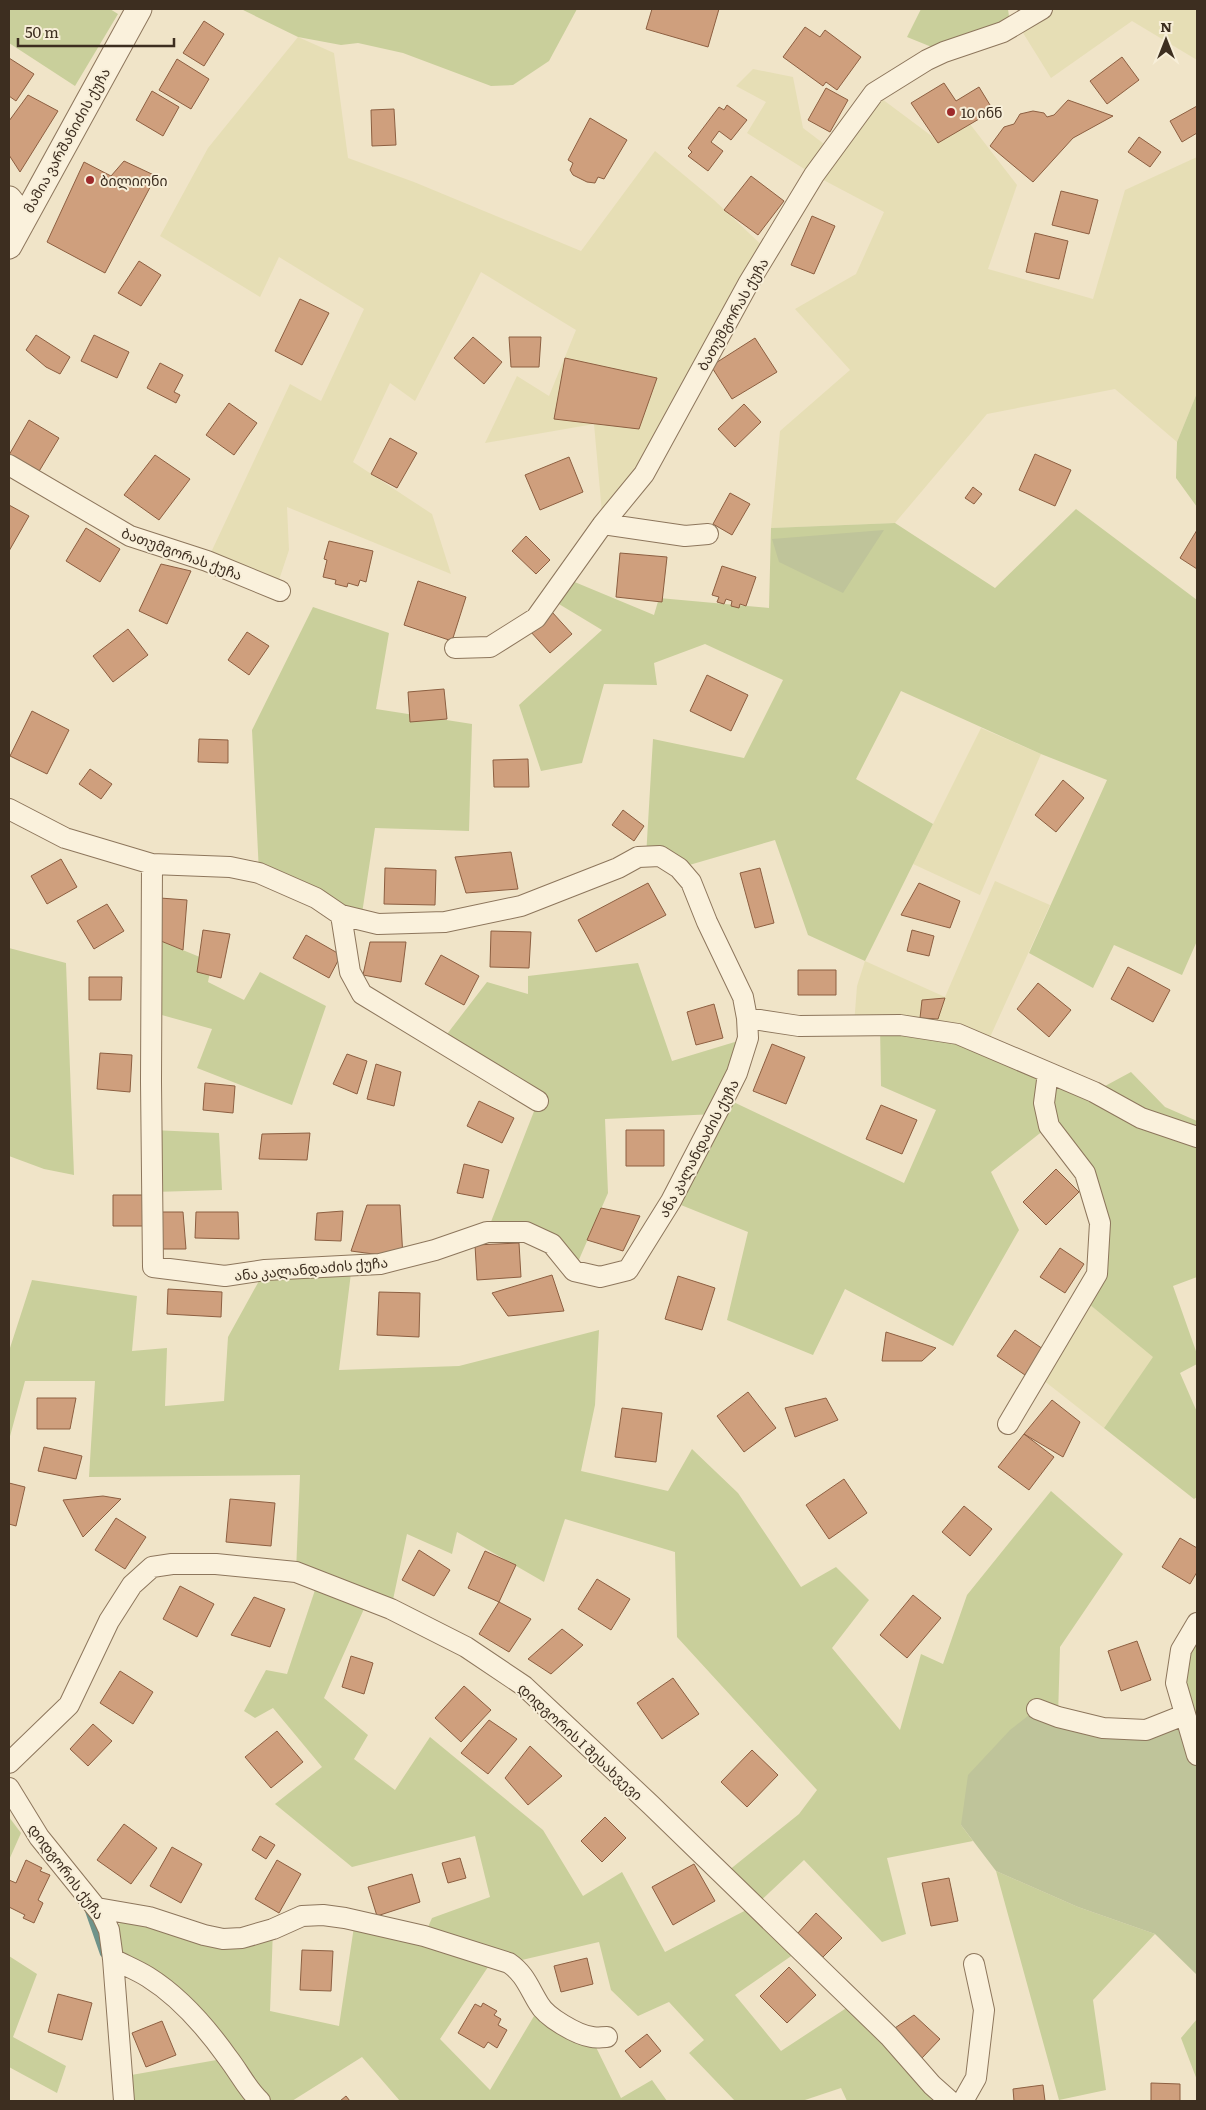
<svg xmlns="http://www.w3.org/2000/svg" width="1206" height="2110" viewBox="0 0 1206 2110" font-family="Literata,'Noto Sans Georgian',serif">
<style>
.farmland{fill:#e6deb5}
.green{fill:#c9cf9b;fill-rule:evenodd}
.cemetery{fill:#bfc49a}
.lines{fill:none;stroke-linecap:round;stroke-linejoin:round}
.stream{stroke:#6f938a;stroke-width:6}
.building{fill:#cf9f7d;stroke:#8d5f41}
.minor-casing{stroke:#8d765c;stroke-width:22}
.tertiary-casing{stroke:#8d765c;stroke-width:27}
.minor{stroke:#faf1dc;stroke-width:20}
.tertiary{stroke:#faf1dc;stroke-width:25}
.poi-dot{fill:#9e2a2b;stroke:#f7eed8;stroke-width:2}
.labels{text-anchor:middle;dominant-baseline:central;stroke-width:4;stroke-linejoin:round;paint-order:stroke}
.poi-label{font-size:14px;fill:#3d2e20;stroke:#f7eed8;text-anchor:start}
.street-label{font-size:14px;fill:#3d2e20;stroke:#f7eed8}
</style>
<rect width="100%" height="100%" fill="#f0e4c8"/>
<path class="farmland" d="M1048,9H1197V60L1132,21L1051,78L1020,28Z
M298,37L334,53L348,158L414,182L581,251L655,151L714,200L768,251L603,524L594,424L485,443L517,376L549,396L576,330L481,272L415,401L390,383L353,462L432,514L451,574L287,507L289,550L277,586L207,561L290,384L321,401L364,309L279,257L260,297L160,236L208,148Z
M753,69L793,77L803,128L832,150L874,93L937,140L970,124L1017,185L988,269L1093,299L1125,190L1197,157V393L1177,442L1115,389L987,414L895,523L771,528L780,431L850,370L795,309L856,274L884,212L814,175L747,133L766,102L736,86Z
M981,728L1041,754L980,895L913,864Z
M995,881L1050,905L986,1046L854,1025L857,986L865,961L945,997Z
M1083,1299L1154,1357L1104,1428L1038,1376Z"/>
<path class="green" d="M9,9H110L118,14L75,86L9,43Z
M241,9H577L549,61L513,85L491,86L403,53L358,43L341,45L298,37Z
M921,9H1008L1010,24L944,52L907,37Z
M1197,393V507L1176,478L1177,442Z
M1076,509L1197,600V941L1182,975L1114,945L1093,988L1029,953L1107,780L1041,754L901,691L856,779L933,824L865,961L808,935L775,840L679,868L646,857L653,739L744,758L783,680L705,644L654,663L657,685L604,684L582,763L541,771L519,705L602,630L549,598L565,578L654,615L659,598L769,608L771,528L895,523L995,588Z
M313,607L389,633L376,709L472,724L469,831L375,828L361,920L259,873L252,730Z
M151,937L212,962L208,982L244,1000L260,972L326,1006L292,1105L197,1068L212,1029L151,1012Z
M9,948L66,963L74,1175L44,1169L9,1156Z
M638,963L672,1061L748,1038L725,1098L904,1183L936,1110L881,1086L880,1025L958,1034L1094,1092L1131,1072L1165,1107L1197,1121V1277L1173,1286L1197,1354V1364L1180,1373L1197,1412V1497L1194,1499L1104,1428L1153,1357L1083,1299L1100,1223L1049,1126L991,1172L1019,1230L953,1346L845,1289L813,1355L727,1320L748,1232L671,1201L716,1114L605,1119L608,1193L574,1271L552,1244L487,1232L538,1101L441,1042L487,982L528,994V976Z
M152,1130L219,1133L222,1190L153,1192Z
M352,1265L339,1370L459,1366L599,1330L595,1405L581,1471L668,1491L692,1449L738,1493L801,1587L836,1567L869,1600L832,1648L900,1730L921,1654L943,1664L967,1595L1051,1491L1123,1554L1060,1647L1058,1717L961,1825L973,1841L887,1858L906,1934L882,1942L804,1860L755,1906L800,1950L735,1995L781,2051L854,2003L950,2101H847L841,2088L802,2101H735L689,2053L704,2040L669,2002L638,2016L611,1990L599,1942L509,1963L494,1958L440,2039L490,2090L540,2006L591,2037L621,2098L652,2080L667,2101H400L362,2057L292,2101H124L120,2077L228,2058L119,1958L115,1928L128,1915L204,1935L273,1929L270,2011L339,2026L355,1920L424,1936L432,1918L490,1897L475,1836L352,1867L275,1804L322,1767L273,1708L255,1718L244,1711L266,1670L287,1674L318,1581L296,1572L300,1475L89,1477L95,1381H25L9,1440V1351L32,1280L137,1296L132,1351L167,1348L165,1406L224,1401L228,1337L265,1270ZM565,1519L675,1552L677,1637L817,1790L799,1814L723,1875L754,1906L665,1952L622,1872L583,1896L543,1830L430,1737L395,1790L354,1759L368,1735L324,1698L368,1600L391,1609L407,1534L452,1554L457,1532L544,1582Z
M1197,1623V1755L1181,1650Z
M9,1817L21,1833L9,1860Z
M996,1871L1078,1907L1155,1934L1093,2000L1106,2090L1059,2100Z
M9,1956L37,1974L13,2037L66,2066L57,2093L9,2067Z
M1197,2019V2080L1181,2038Z"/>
<path class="cemetery" d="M884,530L843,593L779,562L772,539Z
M1037,1709L1103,1728L1184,1715L1197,1755V1975L1155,1934L1078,1907L996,1871L961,1825L968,1775L1010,1730Z"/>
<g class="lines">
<path class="stream" d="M87,1908L103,1954"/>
</g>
<path class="building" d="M652,9H719L708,47L646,29Z
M204,21L224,34L204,66L183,53Z
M805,27L820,37L825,30L861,57L837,90L826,82L823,86L783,57Z
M1122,57L1139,80L1107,104L1090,81Z
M9,58L34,74L16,101L9,96Z
M177,59L209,79L191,109L159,90Z
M944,83L956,101L979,87L990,105L979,119L938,143L911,103Z
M826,88L848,100L830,132L808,120Z
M152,91L179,107L163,136L136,120Z
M28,95L58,111L20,172L9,155V121Z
M1068,100L1113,116L1073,138L1033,182L990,146L1004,127L1014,124L1020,114L1033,111L1044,113L1047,117L1054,115Z
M727,105L747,120L731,140L719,131L711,142L723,151L708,171L688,156L692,152L688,148L719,107L724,110Z
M1197,106V133L1182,142L1170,121Z
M394,109L396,145L372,146L371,110Z
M590,118L627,140L604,179L598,177L595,183L587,182L573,175L570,170L573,163L568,160Z
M1139,137L1161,152L1150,167L1128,152Z
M124,161L156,176L105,273L47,242L84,162L111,176Z
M751,176L784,201L758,235L724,210Z
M1061,191L1098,200L1089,234L1052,225Z
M812,216L835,226L814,274L791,265Z
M1035,233L1068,241L1059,279L1026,272Z
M139,261L161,275L141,306L118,293Z
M300,299L329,313L302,365L275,351Z
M36,335L70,357L60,374L46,367L26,350Z
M94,335L129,352L117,378L81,361Z
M473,337L502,362L484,384L454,358Z
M509,337H541L539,367H511Z
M755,338L777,372L732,399L711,366Z
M565,358L657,378L639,429L554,419Z
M160,363L183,375L174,392L180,395L176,403L147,388Z
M229,403L257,423L234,455L206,435Z
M744,404L761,422L735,447L718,429Z
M29,420L59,438L38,473L9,455Z
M390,438L417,453L397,488L371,474Z
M1035,454L1071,470L1055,506L1019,490Z
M155,455L190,479L159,520L124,495Z
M569,457L583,492L540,510L525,475Z
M973,487L982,494L974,504L965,498Z
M730,493L750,504L732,535L713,524Z
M9,505L29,516L9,551Z
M86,528L120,549L100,582L66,561Z
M1197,530V569L1180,558Z
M526,536L550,560L536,574L512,551Z
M329,541L373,551L366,582L360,580L358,586L348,583L347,587L335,584L336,580L323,577L327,560L324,559Z
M620,553L667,557L662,602L616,597Z
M161,564L191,571L167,624L139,611Z
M722,566L756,577L746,606L740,604L739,608L731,606L732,601L726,599L724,604L717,602L719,597L712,595Z
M418,581L466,597L452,641L404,625Z
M552,612L572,634L550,653L530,631Z
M128,629L148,655L113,682L93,656Z
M247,632L269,646L249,675L228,660Z
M707,675L748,695L731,731L690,711Z
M444,689L447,719L410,722L408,692Z
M32,711L69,730L47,774L10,756Z
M199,739L228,740V763L198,762Z
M528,759L529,787H494L493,760Z
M90,769L112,784L101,799L79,784Z
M1063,780L1084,798L1056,832L1035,815Z
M623,810L644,826L634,841L612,825Z
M511,852L518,889L466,893L455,857Z
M61,859L77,887L47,904L31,876Z
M385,868L436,870L435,905L384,904Z
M760,868L774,923L755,928L740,873Z
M648,883L666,915L596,952L578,920Z
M919,883L960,901L950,928L901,915Z
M160,898L187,900L183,950L156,939Z
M107,904L124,931L94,949L77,921Z
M203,930L230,934L221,978L197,972Z
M912,930L934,936L929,956L907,951Z
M491,931L531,932L529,968L490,967Z
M306,935L341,955L329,978L293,958Z
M370,942H406L401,982L363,975Z
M441,955L479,976L464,1005L425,984Z
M1128,967L1170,990L1153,1022L1111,999Z
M798,970H836V995H798Z
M89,977H122L121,1000H89Z
M1038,983L1071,1010L1049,1037L1017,1009Z
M945,998L938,1019L920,1018L922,1000Z
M714,1004L723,1038L696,1045L687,1012Z
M772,1044L805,1057L786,1104L753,1091Z
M100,1053L132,1055L130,1092L97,1089Z
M347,1054L367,1061L357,1094L333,1084Z
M376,1064L401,1072L394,1106L367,1099Z
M205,1083L235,1086L233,1113L203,1110Z
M479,1101L514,1118L502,1143L467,1126Z
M881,1105L917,1120L902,1154L866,1139Z
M626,1130H664V1166H626Z
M310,1133L307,1160L259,1159L262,1134Z
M464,1164L489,1170L483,1198L457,1193Z
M1056,1169L1079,1192L1046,1225L1023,1202Z
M113,1195H143V1226H113Z
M367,1205H400L403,1258L351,1251Z
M601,1208L640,1216L623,1251L587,1240Z
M343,1211L341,1241L315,1240L317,1213Z
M153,1212H183L186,1249H153Z
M196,1212H238L239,1239L195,1238Z
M519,1243L521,1277L477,1280L475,1245Z
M1060,1248L1084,1264L1065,1293L1040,1277Z
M552,1275L564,1311L508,1316L492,1293Z
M678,1276L715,1288L702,1330L665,1319Z
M168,1289L222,1292L221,1317L167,1314Z
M379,1292L420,1293L419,1337L377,1335Z
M1015,1330L1043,1349L1025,1375L997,1356Z
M886,1332L936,1348L922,1361H882Z
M748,1392L776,1428L744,1452L717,1416Z
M37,1398H76L70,1429H37Z
M826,1398L838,1420L795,1437L785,1408Z
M1052,1400L1080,1422L1063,1457L1024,1434Z
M622,1408L662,1413L656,1462L615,1457Z
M1024,1434L1054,1457L1029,1490L998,1467Z
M44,1447L82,1456L76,1479L38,1471Z
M844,1479L867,1513L829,1539L806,1505Z
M9,1483L25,1487L16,1526L9,1524Z
M103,1496L121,1499L83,1537L63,1500Z
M230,1499L275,1503L271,1546L226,1542Z
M964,1506L992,1529L970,1556L942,1532Z
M116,1518L146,1537L125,1569L95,1550Z
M1180,1538L1197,1548V1572L1190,1584L1162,1567Z
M419,1550L450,1570L434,1596L402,1580Z
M485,1551L516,1565L499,1602L468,1588Z
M597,1579L630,1599L611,1630L578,1609Z
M180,1586L214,1604L197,1637L163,1619Z
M913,1595L941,1618L907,1658L880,1635Z
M254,1597L285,1609L270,1647L231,1635Z
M499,1602L531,1619L509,1652L479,1634Z
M562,1629L583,1645L551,1674L528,1659Z
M1137,1641L1151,1680L1121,1691L1108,1651Z
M351,1656L373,1663L364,1694L342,1687Z
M120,1671L153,1692L133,1724L100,1703Z
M673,1678L699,1714L662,1739L637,1703Z
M464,1686L491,1710L461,1742L435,1718Z
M489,1720L517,1739L488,1774L461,1753Z
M93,1724L112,1741L88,1766L70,1749Z
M277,1731L303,1762L271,1788L245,1757Z
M530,1746L562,1776L528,1805L505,1778Z
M752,1750L778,1775L747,1807L721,1782Z
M605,1817L626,1838L602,1862L581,1841Z
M124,1824L157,1848L131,1884L97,1860Z
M260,1836L275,1845L266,1859L252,1850Z
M172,1847L202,1864L181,1903L150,1886Z
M460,1858L466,1878L448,1883L442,1863Z
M26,1860L42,1868L40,1871L50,1875L38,1900L43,1903L34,1923L23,1918L25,1915L9,1907V1880L16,1883Z
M277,1860L301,1874L279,1913L255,1899Z
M694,1864L715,1901L673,1925L652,1887Z
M412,1874L420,1902L377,1916L368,1887Z
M949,1878L958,1921L931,1926L922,1883Z
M816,1913L842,1938L823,1957L797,1934Z
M302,1950L333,1951L331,1991L300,1990Z
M587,1958L593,1984L561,1992L554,1966Z
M789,1967L816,1995L787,2023L760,1996Z
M58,1994L92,2003L82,2040L48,2032Z
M483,2003L497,2011L494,2015L501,2019L498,2025L507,2030L497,2048L488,2042L484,2048L458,2033L475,2004L481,2007Z
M914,2015L940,2039L922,2058L892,2030Z
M162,2021L176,2055L146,2067L132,2033Z
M647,2034L661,2051L640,2068L625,2051Z
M1151,2083L1180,2084V2101H1151Z
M1043,2085L1045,2101H1014L1013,2089Z
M346,2096L350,2101H340Z"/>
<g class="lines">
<defs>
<path id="minor" d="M9,465L130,536L207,561L280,591
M603,524L685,536L708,534
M455,648L490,647L536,618L603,524L644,474L748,284L814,175L874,93L927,60L944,52L1003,32L1042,9
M9,809L65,838L152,864L230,867L259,873L316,898L341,915L378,924L445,922L521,906L618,868L638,857L660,856L679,868L691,882L707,922L743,997L747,1018L748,1038L737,1073L725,1097L671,1201L628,1270L600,1277L574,1271L552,1244L526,1232H487L435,1250L380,1264L265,1270L225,1276L153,1267L151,1082L152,864
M341,915L350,972L362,994L538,1101
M747,1018L799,1026L900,1025L958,1034L1094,1092L1141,1118L1197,1137
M1008,1424L1097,1274L1100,1223L1085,1173L1049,1126L1044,1103L1048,1073
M1197,1623L1181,1650L1176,1683L1197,1755
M1037,1709L1058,1717L1103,1728L1146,1730L1184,1715
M9,1763L69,1705L109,1621L132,1585L152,1567L172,1564H216L296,1572L391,1609L466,1647L524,1686L651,1805L889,2036L932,2085L950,2101
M9,1788L39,1837L102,1915L109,1930L113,1959C124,1965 137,1970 148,1977C180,1997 206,2027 228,2058C239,2072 247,2089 260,2101
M97,1908L149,1917L204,1935L223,1939L242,1938L273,1929L302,1916L323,1915L345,1918L424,1936L509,1963C525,1974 529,1988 539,2004C546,2017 577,2035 592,2037C596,2038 602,2037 607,2037
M113,1959L124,2101
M963,2101L976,2078L984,2010L974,1964"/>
<path id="tertiary" d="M9,199L23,217
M9,246L139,9"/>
</defs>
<use href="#minor" class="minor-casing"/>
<use href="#tertiary" class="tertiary-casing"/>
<use href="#minor" class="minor"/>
<use href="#tertiary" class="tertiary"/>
</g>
<g class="poi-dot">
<circle cx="951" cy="112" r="5"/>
<circle cx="90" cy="180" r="5"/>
</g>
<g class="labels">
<g class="poi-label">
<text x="961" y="112">10 ინნ</text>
<text x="100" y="180">ბილიონი</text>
</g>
<g class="street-label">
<text transform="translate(66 140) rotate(-61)">მამია ვარშანიძის ქუჩა</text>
<text transform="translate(732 314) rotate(-60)">ბათუმგორას ქუჩა</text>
<text transform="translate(182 553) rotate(20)">ბათუმგორას ქუჩა</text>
<text transform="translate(698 1148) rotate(-62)">ანა კალანდაძის ქუჩა</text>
<text transform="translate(311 1268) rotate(-5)">ანა კალანდაძის ქუჩა</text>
<text transform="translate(581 1741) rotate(43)">დიდგორის I შესახვევი</text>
<text transform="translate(67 1871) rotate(53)">დიდგორის ქუჩა</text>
</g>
</g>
<rect width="1206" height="2110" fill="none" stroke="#3d2e20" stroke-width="20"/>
<g transform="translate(1166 40)" stroke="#f7eed8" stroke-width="4" paint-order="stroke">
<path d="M0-4L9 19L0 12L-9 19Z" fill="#3d2e20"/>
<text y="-8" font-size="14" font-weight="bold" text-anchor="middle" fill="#3d2e20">N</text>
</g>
<path d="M18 38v8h156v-8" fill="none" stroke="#3d2e20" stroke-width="2.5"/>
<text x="25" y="38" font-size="15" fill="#3d2e20" stroke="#f7eed8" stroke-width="4" paint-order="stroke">50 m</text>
</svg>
